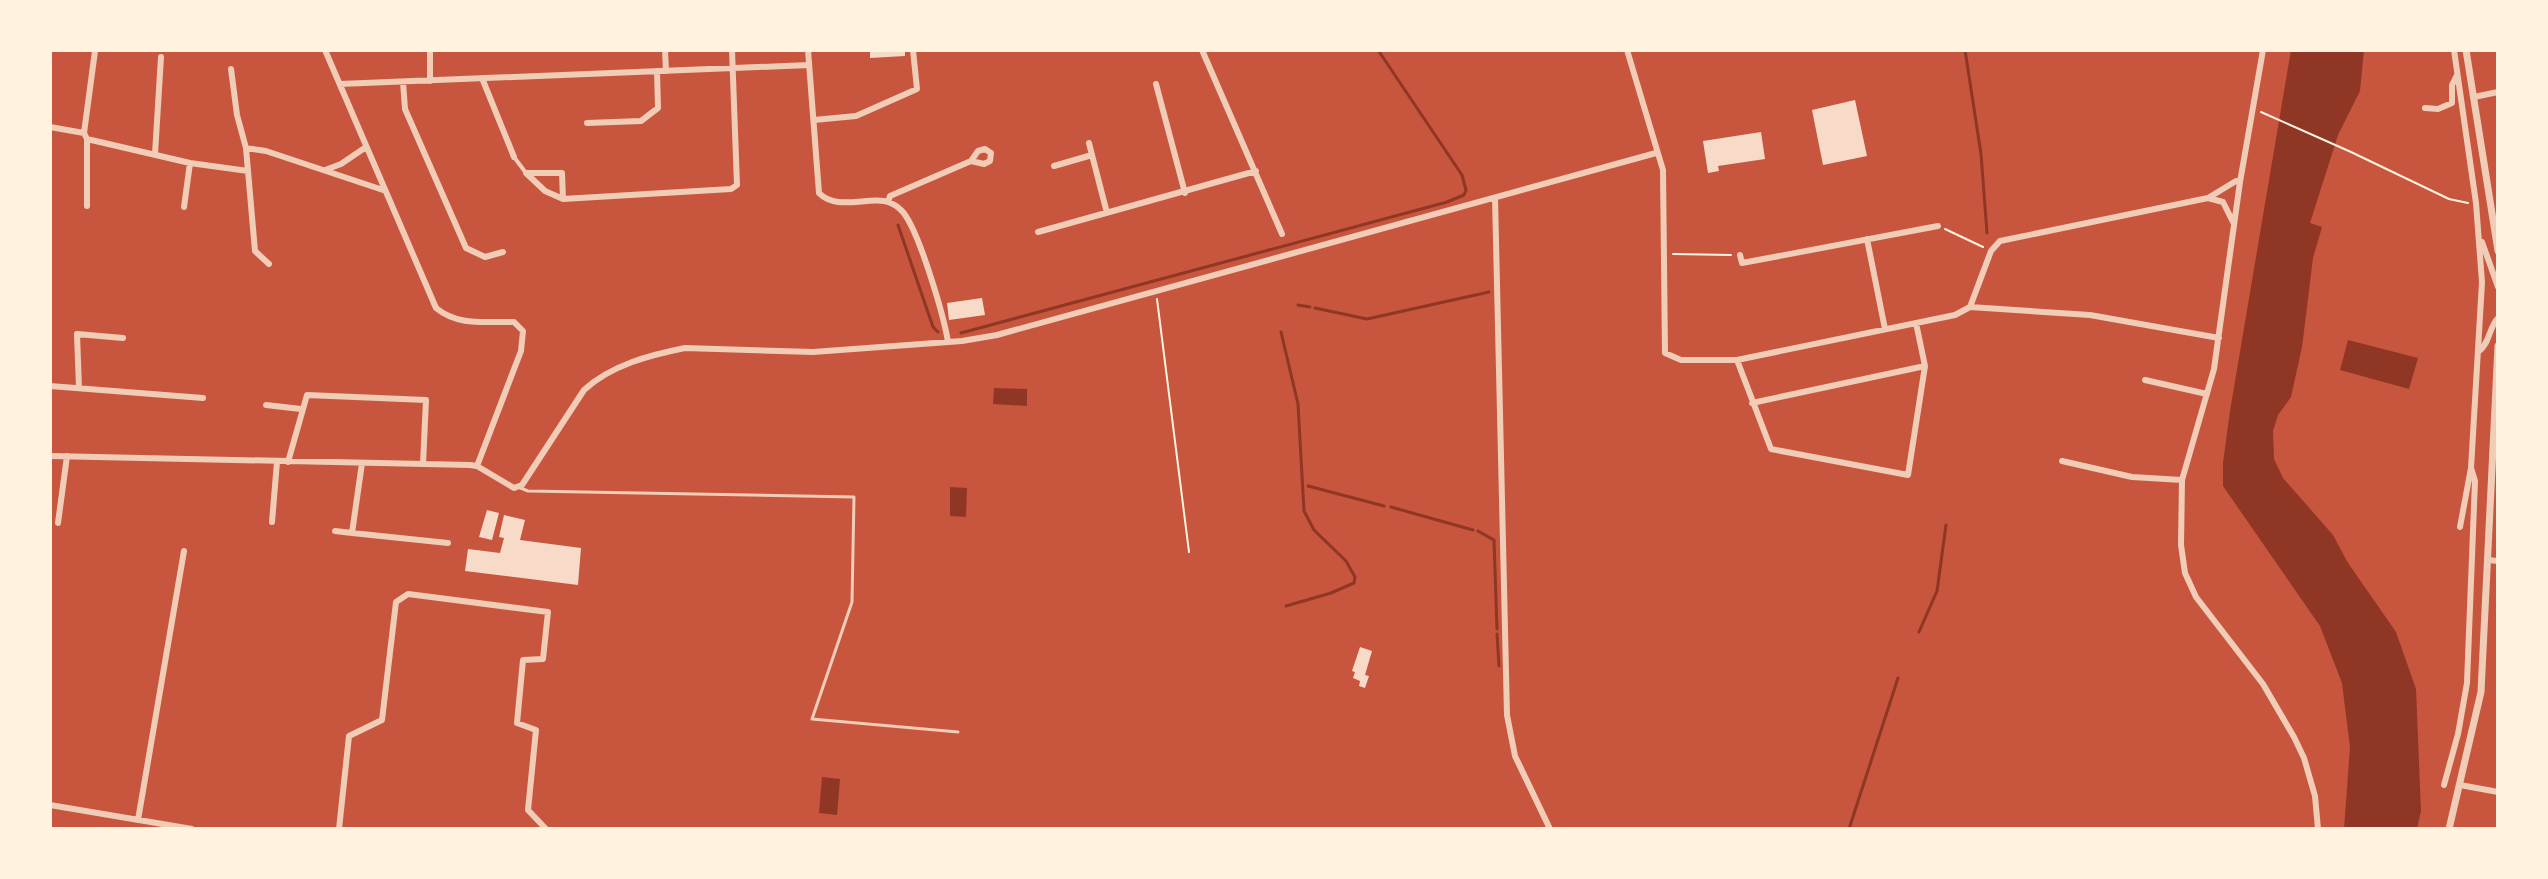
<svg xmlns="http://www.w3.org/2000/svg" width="2548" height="879" viewBox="0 0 2548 879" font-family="'Varela Round',sans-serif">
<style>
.water{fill:#8f3625}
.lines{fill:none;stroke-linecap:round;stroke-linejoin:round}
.stream{stroke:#8f3625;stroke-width:3}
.building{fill:#f7dbc8}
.path{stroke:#fff3e0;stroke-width:2}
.service{stroke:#f1ccb7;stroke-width:3}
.pedestrian{stroke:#f1ccb7;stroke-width:4}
.minor{stroke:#f1ccb7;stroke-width:6}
.tertiary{stroke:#f1ccb7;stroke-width:7}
</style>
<rect width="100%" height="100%" fill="#c8553d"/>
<path class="water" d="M2291,50H2364L2360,91L2338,135L2310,223L2322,227L2313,258L2302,347L2291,397L2278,415L2273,431L2274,459L2283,478L2333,535L2348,563L2396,632L2416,689L2421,811L2417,829H2344L2350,747L2342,683L2320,626L2223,486V463L2230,411Z
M2348,340L2418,358L2409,389L2340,370Z
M994,388L1027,389V406L993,404Z
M950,487L967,488L966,517L950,516Z
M822,777L840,779L837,815L819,813Z"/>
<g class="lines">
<path class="stream" d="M1965,50L1981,154L1987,233
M898,225L933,327L938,332
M1298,305L1310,307
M1315,308L1367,319L1489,292
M1281,332L1298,404L1304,511L1314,530L1346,561L1355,577L1354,583L1331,593L1286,606
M961,333L1447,202L1464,195L1466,190L1462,175L1378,50
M1308,486L1384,506
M1391,507L1473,530
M1478,531L1494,540L1497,629
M1919,632L1937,591L1946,525
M1497,634L1499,666
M1849,829L1898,678"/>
</g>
<path class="building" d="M870,50H905V56L870,58Z
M1855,100L1867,156L1823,165L1812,110Z
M1761,132L1765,159L1718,166L1719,171L1708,173L1703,141Z
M982,298L985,315L949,320L947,303Z
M487,510L499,513L492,540L479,537Z
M504,515L525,520L520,540L581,548L578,585L465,571L468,549L500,553L504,538L499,537Z
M1360,647L1372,651L1365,675L1369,676L1365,688L1359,686L1360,681L1353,678L1355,672L1352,671Z"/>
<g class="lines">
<path class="path" d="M2261,112L2351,152L2449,199L2468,203
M1945,229L1983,247
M1673,254L1731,255
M1157,299L1189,552"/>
<path class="service" d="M518,487L528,491L854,497L852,602L812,719L958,732"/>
<path class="pedestrian" d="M514,157L526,173"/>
<path class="minor" d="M325,50L436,308C459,327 487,321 514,322L523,331L521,351L477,466
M430,50V81
M665,50L666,71
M808,50L819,193C835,210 864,198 884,201C890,202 897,206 901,210C918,226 944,317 948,342
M1202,50L1282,234
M1627,50L1663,170L1665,353L1681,360H1737L1955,315L1970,307L1991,251L2000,241L2208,198L2236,181L2240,182
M2263,50L2240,182L2214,369L2182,480L2181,545L2185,573L2196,597L2263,684L2294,737L2304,758L2315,796L2318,829
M2454,50L2476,203L2482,282L2471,468L2460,527
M231,69L237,115L246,148L255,251L269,264
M482,78L514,157
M403,82L405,109L466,248L485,257L503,252
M340,84L809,65
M1156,84L1185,193
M2474,97L2498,92
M2425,108L2438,109L2452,103V85L2457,75
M814,120L856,116L917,89L913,50
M587,123L641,121L658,108L657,71
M50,127L84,133L87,139L190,163L248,171
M84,133L95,51
M1089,143L1092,155
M246,148L266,151L383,190
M155,154L161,57
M1054,166L1092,155L1107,213
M325,170L341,164L366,147
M1495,198L1507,715L1515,756L1550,829
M2208,198L2223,202L2234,224
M563,199L562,173H526L545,191L563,199L731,189L737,185L732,50
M888,202L890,196L971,161L978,151L985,149L991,153L990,161L984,164L971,161
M87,206V139
M184,207L190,163
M1038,232L1256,171
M1867,239L1885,329
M2482,242L2498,287
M1740,255L1742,263L1938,226
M1970,307L2090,315L2219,338
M2479,351C2490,343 2489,327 2498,318
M1737,360L1771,449L1908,475L1925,366L1916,323
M2145,380L2207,394
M50,386L203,398
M79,388L77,334L123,338
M1752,403L1925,366
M266,405L301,409
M50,456L470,465L477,466L514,488L522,485L584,390C611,365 650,355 685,348L813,352L962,341L997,335L1656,153
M2062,461L2132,477L2182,480
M288,462L307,395L426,400L423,464
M362,463L352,533L448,543
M272,522L277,462
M58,523L67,456
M335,531L352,533
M2488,560L2498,561
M2444,785L2458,734L2467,683L2475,481L2471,468
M2460,785L2498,792
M50,805L192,829
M138,820L184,551
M339,829L349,736L382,720L396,602L408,594L548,612L543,659L523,660L517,723L536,730L528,810L546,829"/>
<path class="tertiary" d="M2466,50L2498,251
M2449,829L2481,692L2498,346"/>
</g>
<rect width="2548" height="879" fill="none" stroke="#fff3e0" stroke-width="104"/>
</svg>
